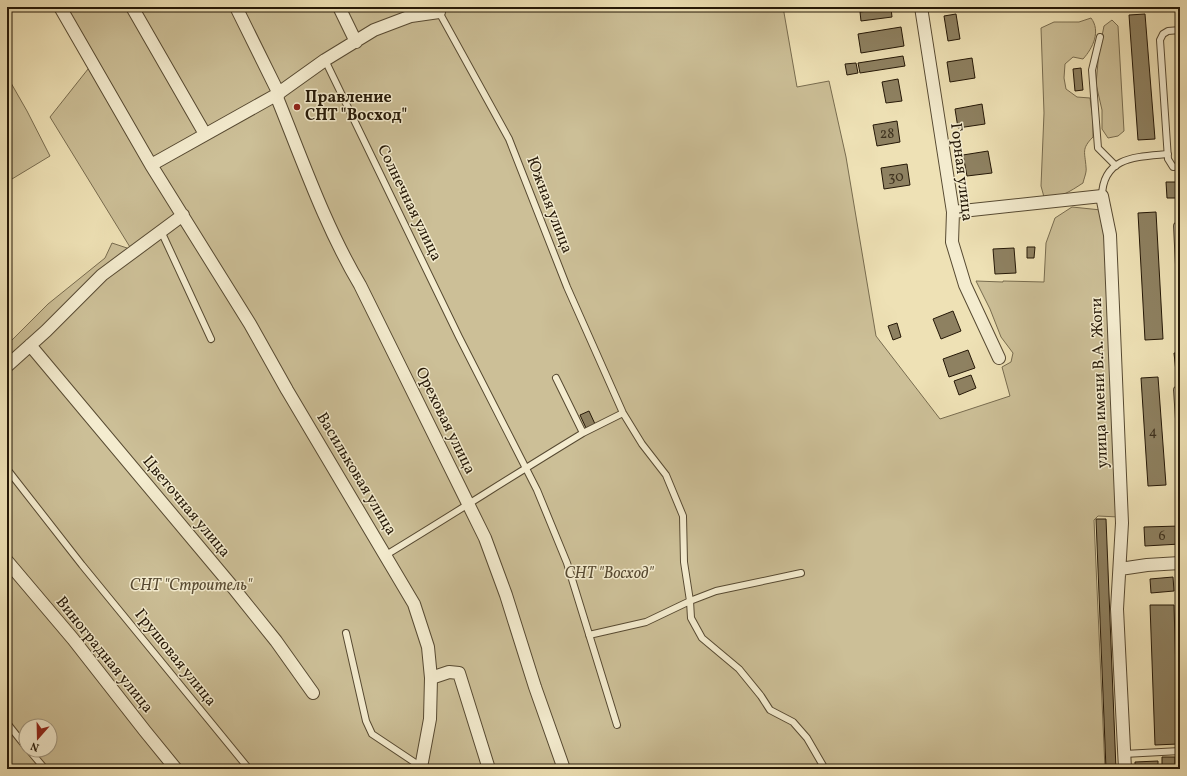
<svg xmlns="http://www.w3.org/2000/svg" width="1187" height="776" viewBox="0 0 1187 776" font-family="Vollkorn,serif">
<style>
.green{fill:#ccbf97;stroke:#786c4f;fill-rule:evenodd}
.building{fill:#8e8161;stroke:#251807}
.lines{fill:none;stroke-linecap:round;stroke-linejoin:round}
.service-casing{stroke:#574a32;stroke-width:8}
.minor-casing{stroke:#574a32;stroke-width:14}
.service{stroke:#f4eccf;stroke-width:6}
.minor{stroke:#f4eccf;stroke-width:12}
.poi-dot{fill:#8f2418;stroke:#f4eccf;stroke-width:1.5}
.labels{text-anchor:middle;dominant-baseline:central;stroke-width:3;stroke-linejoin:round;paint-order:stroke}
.number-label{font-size:14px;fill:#3f321e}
.poi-label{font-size:16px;font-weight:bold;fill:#251807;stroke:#f4eccf;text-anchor:start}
.street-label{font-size:16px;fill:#251807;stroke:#f4eccf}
.park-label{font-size:16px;font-style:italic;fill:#574a32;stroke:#f4eccf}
</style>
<rect width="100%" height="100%" fill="#eee1b5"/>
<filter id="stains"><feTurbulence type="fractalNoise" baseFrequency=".005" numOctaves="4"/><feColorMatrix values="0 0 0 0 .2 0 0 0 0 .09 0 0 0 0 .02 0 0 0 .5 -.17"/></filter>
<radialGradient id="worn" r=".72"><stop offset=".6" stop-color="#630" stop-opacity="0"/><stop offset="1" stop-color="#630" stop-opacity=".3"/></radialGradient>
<path class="green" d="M60,7H783L797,87L829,81L846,157L876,336L940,419L1010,396L1002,367L1011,362L1013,353L1001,337L990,309L976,281L1003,282V281L1044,282L1046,243L1055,218L1072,207L1101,210L1105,226L1119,517L1098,516L1094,520L1105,769H7V366L133,252L50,117L92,64ZM26,726H50V750H26Z
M1091,18C1101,31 1093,48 1083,59L1073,57L1065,64L1064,78L1066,89L1077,97L1090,98L1093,120V137C1081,149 1085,152 1086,167C1087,172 1084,178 1083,183C1069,192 1061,198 1044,197L1041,186L1044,113L1041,28L1054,22H1079Z
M1112,20L1118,26L1124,131L1118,136L1108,138L1102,129V110L1096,84L1099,51L1104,26Z
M7,76L27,111L50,156L7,182Z
M112,243L127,248L129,251L7,363V345L48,304L105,258Z"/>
<path class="building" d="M891,8L892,17L861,21L860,12Z
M956,14L960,39L948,41L944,16Z
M1145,14L1155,139L1138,140L1129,15Z
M901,27L904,46L861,53L858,34Z
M903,56L905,66L860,73L858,63Z
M972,58L975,78L950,82L947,62Z
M856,63L858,73L847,75L845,64Z
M1081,68L1083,90L1075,91L1073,69Z
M898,79L902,101L886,103L882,82Z
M982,104L985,124L958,128L955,109Z
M897,121L900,142L877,146L873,125Z
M988,151L992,173L967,176L963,155Z
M907,164L910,185L884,189L881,168Z
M1166,182H1180V198H1167Z
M1156,212L1163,339L1145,340L1138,213Z
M1027,247H1035L1034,258H1027Z
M1014,248L1016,273L995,274L993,249Z
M953,311L961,331L941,339L933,319Z
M897,323L901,337L893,340L888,326Z
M968,350L975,368L949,377L943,359Z
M1174,353H1180V372H1176Z
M971,375L976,388L959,395L954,381Z
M1158,377L1166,485L1148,486L1141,378Z
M589,411L595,424L586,428L580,415Z
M1096,519H1106L1116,769H1106Z
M1180,526V544L1145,546L1144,527Z
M1173,577L1174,591L1151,593L1150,579Z
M1150,605H1174L1178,744L1155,745Z
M1162,757H1175V769H1162Z
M1158,761V769H1135V762Z"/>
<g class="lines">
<defs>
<path id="service" d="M439,12L509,139L567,287L623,413L642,444L666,475L683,516L684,562L690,601L691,618L702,638L739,669L761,696L770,710L793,722L807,738L825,769
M1180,30L1168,31L1163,34L1160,40L1168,159L1173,167L1180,166
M1100,37L1092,70L1098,148L1116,166
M325,60L459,337L537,490L567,563L617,725
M1102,196C1103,156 1137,157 1168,154
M1180,226H1177L1180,284
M161,231L211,339
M556,378L583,433L623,413
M1180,390H1177L1180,433
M7,469L82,565L249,769
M386,555C452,515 517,473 583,433
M346,633L366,721L372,734L420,766
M589,635L646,622L690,601L716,591L801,573
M7,723L26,747
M29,750L45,769
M1124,754L1180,751"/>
<path id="minor" d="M60,7L151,165L250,324L287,390L414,604L428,647L431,678L430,719L422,762L419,769
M132,7L205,134
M236,7L279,94
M339,7L356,42
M921,7L953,212L952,242L965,285L999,358
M276,95C302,159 325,226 360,285L485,538L506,595L535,687L564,769
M151,165L276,95L325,60L374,30L411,16L439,12L436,7
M953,212L1102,196L1110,235L1122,523L1117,609L1125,769
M30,345L231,585L276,641L313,693
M7,366L46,331L102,275L183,215
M7,561L73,639L145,731L176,769
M1120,569L1147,565L1180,563
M431,678L449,672L459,673L489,769"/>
</defs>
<use href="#service" class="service-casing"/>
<use href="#minor" class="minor-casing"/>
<use href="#service" class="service"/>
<use href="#minor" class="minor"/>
</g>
<circle class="poi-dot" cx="297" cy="107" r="4"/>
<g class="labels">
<g class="number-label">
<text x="887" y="134">28</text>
<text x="896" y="177">30</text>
<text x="1153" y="432">4</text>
<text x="1162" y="536">6</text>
</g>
<g class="poi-label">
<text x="305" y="98">Правление<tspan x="305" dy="18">СНТ "Восход"</tspan></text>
</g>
<g class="street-label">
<text transform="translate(961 172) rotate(83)">Горная улица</text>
<text transform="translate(409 203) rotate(64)">Солнечная улица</text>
<text transform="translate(549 205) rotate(69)">Южная улица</text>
<text transform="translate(1100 383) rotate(-92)">улица имени В.А. Жоги</text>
<text transform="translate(445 421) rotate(64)">Ореховая улица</text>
<text transform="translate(356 474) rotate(59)">Васильковая улица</text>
<text transform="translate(186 507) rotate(50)">Цветочная улица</text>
<text transform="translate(104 655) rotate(51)">Виноградная улица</text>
<text transform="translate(175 658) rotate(51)">Грушовая улица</text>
</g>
<g class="park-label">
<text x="609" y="574">СНТ "Восход"</text>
<text x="191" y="586">СНТ "Строитель"</text>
</g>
</g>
<rect width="1187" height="776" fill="none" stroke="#eee1b5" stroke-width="24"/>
<rect x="8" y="8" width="1171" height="760" fill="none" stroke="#251807" stroke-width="2"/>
<rect x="12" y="12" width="1163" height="752" fill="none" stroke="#251807"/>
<g transform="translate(38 738) rotate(200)"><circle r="19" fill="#f4eccf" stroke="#a1977f"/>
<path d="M0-3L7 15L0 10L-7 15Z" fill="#8f2418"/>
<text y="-6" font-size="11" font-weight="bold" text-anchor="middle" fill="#251807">N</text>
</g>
<rect width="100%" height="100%" filter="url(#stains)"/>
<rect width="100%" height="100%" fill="url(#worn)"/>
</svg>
